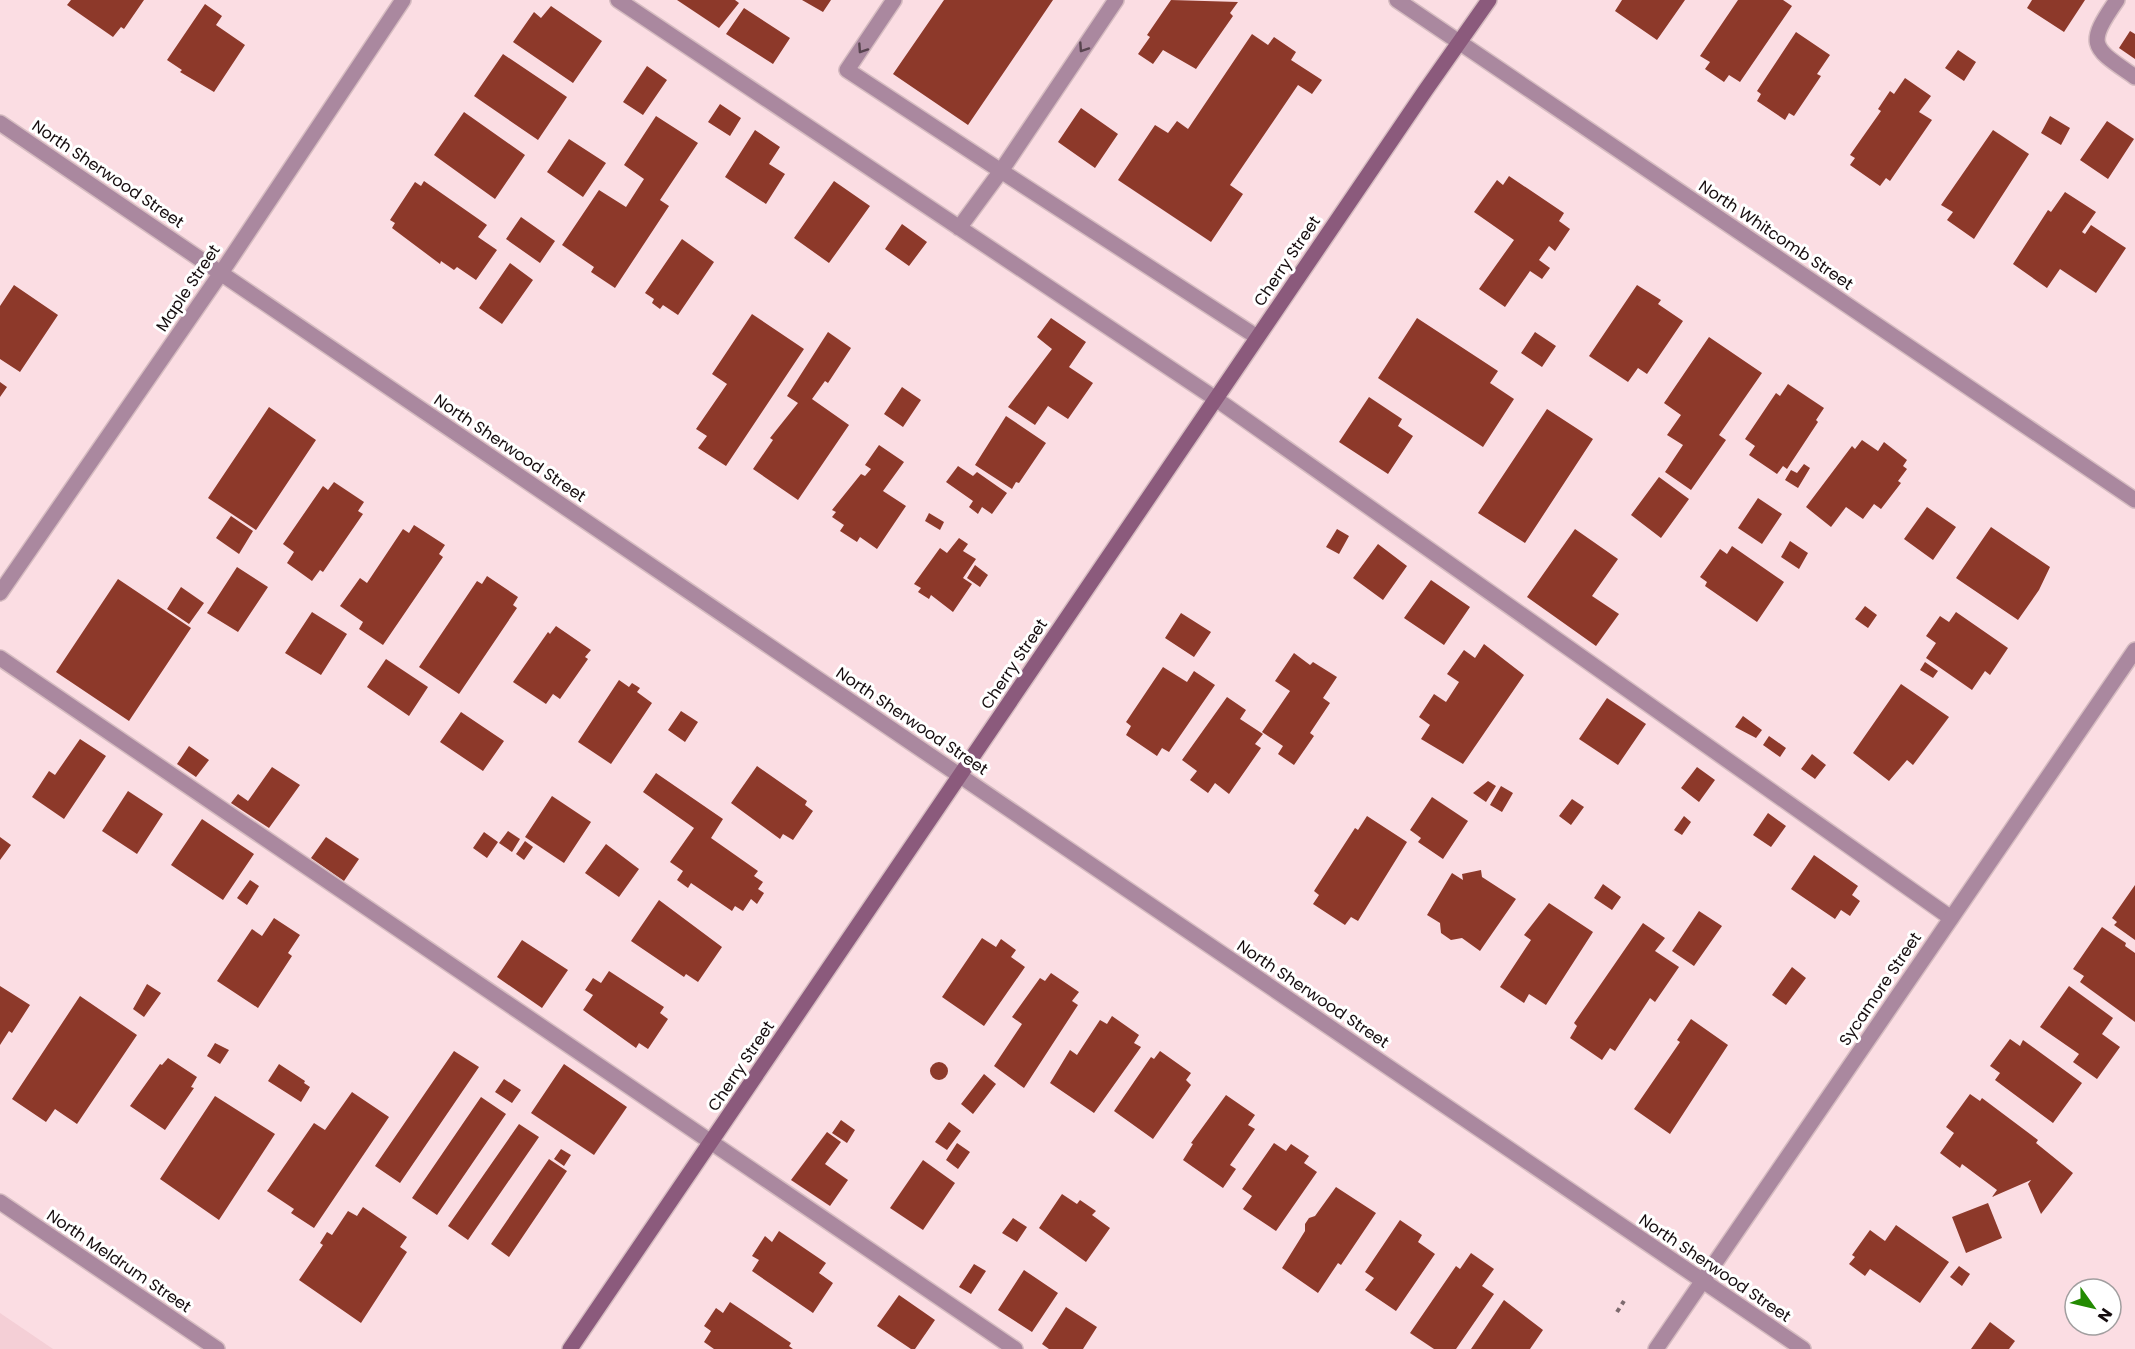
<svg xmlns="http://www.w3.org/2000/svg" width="2135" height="1349" viewBox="0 0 2135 1349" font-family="Poppins,sans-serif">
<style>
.built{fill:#f4cfd6}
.building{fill:#8d392a}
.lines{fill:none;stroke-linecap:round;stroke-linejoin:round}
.lane-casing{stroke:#d6bcc1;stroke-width:18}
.street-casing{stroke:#d6bcc1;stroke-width:18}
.secondary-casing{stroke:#d6bcc1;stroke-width:18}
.path{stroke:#7d6a6e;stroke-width:4;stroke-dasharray:4.5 4.5;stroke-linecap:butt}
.lane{stroke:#aa889f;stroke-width:15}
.street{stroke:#aa889f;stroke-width:15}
.secondary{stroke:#8b5a7c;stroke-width:15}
.oneway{stroke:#58444f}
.labels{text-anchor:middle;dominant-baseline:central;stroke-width:6;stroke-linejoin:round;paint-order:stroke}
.street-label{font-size:16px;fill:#150c0e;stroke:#fff}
</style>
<rect width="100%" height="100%" fill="#fbdde3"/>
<path class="built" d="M0,1313L53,1349H0Z"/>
<path class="building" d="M71,0H144L124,29L121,27L113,37L67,5Z
M677,0H735L739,3L719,28Z
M802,0H831L823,12Z
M944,0H1053L968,125L893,74Z
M1171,0L1238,2L1230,13L1233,16L1196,69L1163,50L1153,64L1138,54L1150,37L1147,35Z
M1622,0H1685L1657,40L1615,11Z
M1738,0H1783L1792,6L1740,82L1729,75L1724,82L1705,69L1710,62L1700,56Z
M2032,0H2085L2064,32L2027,8Z
M205,4L222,16L216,25L245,45L214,92L180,72L182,70L167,60Z
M551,6L602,41L573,83L513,42L534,12L541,18Z
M744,8L790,38L773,64L726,34Z
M2130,31L2135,34V59L2119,48Z
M1796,32L1830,55L1817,74L1821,76L1794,116L1789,113L1785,120L1757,101L1761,94L1757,91Z
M1252,34L1268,45L1274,37L1296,52L1291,60L1322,80L1312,94L1298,85L1230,185L1243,194L1211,242L1118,180L1155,125L1168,133L1177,121L1188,129Z
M1958,50L1976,62L1964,81L1945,68Z
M503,54L567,97L538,140L474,96Z
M647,66L667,80L643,115L623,102Z
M1905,78L1931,96L1919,112L1932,120L1890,181L1886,178L1880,186L1850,165L1855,158L1850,155L1881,111L1878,109L1890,91L1894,94Z
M720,104L741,118L730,136L708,122Z
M1081,108L1118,134L1095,168L1058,142Z
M464,112L525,155L495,199L434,155Z
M656,116L698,143L660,200L669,206L615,288L591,272L594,267L562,245L599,190L626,207L644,179L624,165Z
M2050,116L2070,128L2061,145L2041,133Z
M2107,121L2134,139L2108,179L2080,160Z
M755,130L780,147L769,164L785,174L766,204L725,177Z
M1993,130L2029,154L1974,239L1947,220L1953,212L1941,205Z
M569,139L606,163L583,197L547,172Z
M1509,176L1564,213L1559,221L1570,229L1555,251L1549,246L1539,260L1550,268L1542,279L1530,271L1505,307L1479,289L1514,240L1474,212L1497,180L1503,185Z
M424,181L487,225L478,237L497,250L476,280L457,267L454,270L441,261L440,264L392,228L395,223L390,220L415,182L421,186Z
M834,181L870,206L829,263L794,238Z
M2065,192L2096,212L2082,232L2085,234L2091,225L2126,248L2096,293L2060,269L2047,288L2013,264L2048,210L2051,212Z
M521,217L555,241L540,263L506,239Z
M902,224L927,242L909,266L885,249Z
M682,239L714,262L678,315L663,305L660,309L652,303L654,299L645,293Z
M510,263L533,280L502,324L479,308Z
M14,285L58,315L20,372L0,359V306Z
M1637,285L1661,300L1658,304L1683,321L1647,374L1638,368L1628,382L1589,356Z
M752,314L804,349L726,466L698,448L707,436L696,429L727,384L712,374Z
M1051,318L1086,342L1069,367L1093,383L1068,419L1048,406L1035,425L1008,407L1052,349L1037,337Z
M1417,318L1498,371L1490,383L1514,399L1483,447L1378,378Z
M828,332L851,348L828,383L825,381L812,399L849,425L798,500L753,469L773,440L770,438L798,403L787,396Z
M1535,332L1556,346L1542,367L1521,353Z
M1709,337L1762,373L1719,435L1726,440L1691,490L1665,472L1683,445L1667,435L1681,415L1664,403Z
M0,382L7,387L0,397Z
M1788,384L1824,408L1816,420L1818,422L1787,469L1783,466L1777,474L1749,455L1755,446L1745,439L1776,393L1780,396Z
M902,387L921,400L903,427L884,414Z
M1369,397L1402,419L1398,426L1413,436L1388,474L1339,442Z
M269,407L316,440L256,530L208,498Z
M1547,409L1593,439L1525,543L1478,513Z
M1006,416L1046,443L1019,483L1016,482L1012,489L975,465Z
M1862,440L1878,451L1884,442L1907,460L1903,466L1907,469L1898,481L1901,483L1881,509L1874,504L1863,519L1846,507L1831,527L1806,507L1852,446L1855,449Z
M879,445L904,462L883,491L906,506L877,549L860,537L857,542L840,531L844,525L832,517L836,512L832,510L861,474L865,476L871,469L865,465Z
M1804,464L1810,468L1798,488L1785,480L1791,470L1797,473Z
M958,466L973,476L977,472L1007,493L992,514L982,507L978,514L969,507L973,501L946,482Z
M1659,477L1689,499L1661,538L1631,515Z
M334,482L364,502L358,511L363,514L323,572L320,570L312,581L287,563L294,552L283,544L323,486L328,490Z
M1758,498L1782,514L1762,544L1738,528Z
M1927,507L1956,527L1933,560L1904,539Z
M929,513L944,522L940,530L925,521Z
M231,516L253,531L239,554L216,538Z
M414,525L445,545L439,554L443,557L383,645L359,629L363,622L340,606L360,578L367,583L403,529L409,533Z
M1991,527L2050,567L2039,590L2018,620L1956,578Z
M1337,529L1349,536L1339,554L1326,547Z
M1575,529L1618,559L1592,596L1619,614L1596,646L1527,597Z
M959,538L968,544L963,551L976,559L963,578L972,584L953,612L931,595L929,599L918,592L921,588L914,584L940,548L947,553Z
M1790,541L1808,553L1799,569L1781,557Z
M1378,544L1407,566L1383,600L1353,578Z
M1732,546L1784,582L1757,622L1705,586L1707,582L1700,577L1720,549L1727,554Z
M975,565L988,575L980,587L967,578Z
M237,567L268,587L238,632L207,613Z
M487,576L518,597L513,605L517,608L459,694L419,667L477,581L482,584Z
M118,579L191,628L129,721L56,672Z
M1431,580L1470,607L1444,645L1404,618Z
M181,587L204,603L189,624L167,609Z
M1865,606L1877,615L1868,628L1855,619Z
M312,612L347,634L321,675L285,653Z
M1956,612L2008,648L1990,675L1985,671L1972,690L1926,658L1936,643L1926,636L1940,616L1949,622Z
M1181,613L1211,632L1194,657L1165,638Z
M556,626L591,650L585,657L588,659L560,699L553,694L546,704L513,682L548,632L550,634Z
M1484,644L1524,675L1463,764L1421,739L1430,725L1419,717L1434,694L1446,702L1459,682L1447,674L1464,650L1475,658Z
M1294,653L1310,665L1313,662L1337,677L1323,698L1330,703L1310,733L1314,736L1294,765L1278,754L1283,746L1262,732L1290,691L1275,681Z
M386,659L428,687L409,716L367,687Z
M1925,662L1938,671L1933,678L1920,670Z
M1163,667L1187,682L1194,671L1215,685L1169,752L1162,748L1157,756L1126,735L1131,726L1126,722Z
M619,680L629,687L632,683L640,688L637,692L652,703L611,764L578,742Z
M1901,684L1949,717L1913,765L1907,760L1889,781L1853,753Z
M1227,697L1246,710L1240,719L1263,734L1255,744L1261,748L1229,794L1215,783L1208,793L1190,780L1197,771L1182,760Z
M1607,698L1646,724L1618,765L1579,739Z
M681,711L698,722L685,742L668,730Z
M461,712L504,741L483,771L440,742Z
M1743,716L1762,730L1756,738L1735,727Z
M1769,736L1786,748L1780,757L1763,745Z
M80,739L106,756L64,819L32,797L49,771L55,775Z
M189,746L209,760L196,777L177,764Z
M1812,754L1826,765L1815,779L1801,769Z
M757,766L807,801L805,805L813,811L793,840L783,834L780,839L731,803Z
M272,767L300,785L269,828L231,803L238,794L248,801Z
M1697,767L1715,780L1699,802L1681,788Z
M656,773L723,819L711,838L758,871L754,876L763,882L758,889L764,893L757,904L751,899L743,911L735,906L732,911L691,883L688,888L677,880L683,871L670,862L694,828L643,792Z
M1488,781L1496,786L1486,802L1473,793Z
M1501,786L1513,793L1502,812L1490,805Z
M128,791L163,814L137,854L102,831Z
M552,796L591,822L564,863L525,837Z
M1432,797L1468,821L1443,859L1418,842L1421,838L1410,830Z
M1572,799L1584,807L1571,825L1559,816Z
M1768,813L1786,826L1771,847L1753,835Z
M1367,816L1407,842L1358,921L1351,917L1345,925L1313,904L1319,895L1314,891L1355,828L1358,830Z
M1684,816L1691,822L1682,835L1674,830Z
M202,819L254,854L223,900L171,865Z
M508,831L520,839L512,852L499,843Z
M484,832L498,842L487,858L473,848Z
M0,837L11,845L0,860Z
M326,837L359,859L344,881L311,858Z
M525,841L533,847L524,860L516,854Z
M606,844L639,869L619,897L585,873Z
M1814,855L1858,886L1852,895L1860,901L1850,916L1841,910L1835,919L1791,889Z
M1481,870L1482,877L1516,899L1480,951L1462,938L1451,940L1441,933L1440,923L1427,915L1452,873L1463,880L1462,874Z
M250,880L259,886L247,905L237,898Z
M1603,884L1621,897L1612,910L1594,898Z
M2135,885V940L2114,925L2117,922L2112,918Z
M659,900L722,947L698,982L686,974L684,977L631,941Z
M1549,903L1593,932L1546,1005L1529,994L1524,1003L1500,987L1531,940L1524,935Z
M1699,911L1722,926L1694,966L1672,951Z
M274,918L300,935L288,953L292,956L258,1008L217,981L252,929L262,936Z
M1643,923L1665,938L1655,951L1679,967L1655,1002L1650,998L1615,1051L1610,1048L1602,1060L1570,1038L1577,1026L1574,1023Z
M2102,927L2126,943L2125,946L2135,953V1022L2080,982L2084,976L2073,969Z
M982,938L996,947L1001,939L1016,950L1011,957L1025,967L984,1026L942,997Z
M522,940L568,970L542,1008L497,977Z
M1792,967L1806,978L1786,1005L1772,995Z
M609,971L664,1007L660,1013L668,1019L648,1049L639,1043L636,1048L583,1010L593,995L585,990L593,978L601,983Z
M1051,973L1079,992L1072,1001L1078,1005L1024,1088L994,1066L1022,1024L1012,1017L1040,978L1045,981Z
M147,984L161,993L144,1017L133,1009Z
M0,986L30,1005L12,1033L9,1031L0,1045Z
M2069,986L2113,1018L2102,1034L2120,1047L2097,1079L2073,1062L2079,1054L2040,1027Z
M80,996L137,1035L77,1124L55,1109L46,1122L12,1099Z
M1112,1016L1139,1035L1134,1043L1141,1047L1094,1113L1050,1083L1070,1050L1077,1055L1100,1020L1107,1024Z
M1691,1019L1728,1045L1670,1134L1634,1109L1680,1042L1677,1040Z
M2010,1039L2020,1046L2023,1040L2082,1083L2053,1123L1995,1080L2000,1073L1990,1066Z
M215,1043L229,1050L220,1064L207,1056Z
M454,1051L479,1067L400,1183L375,1166Z
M1160,1051L1191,1073L1186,1080L1191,1085L1153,1139L1114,1111L1151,1057L1154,1059Z
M168,1058L197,1077L191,1087L194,1088L165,1130L130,1106L160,1064L162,1065Z
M930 1071a9 9 0 1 1 18 0a9 9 0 1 1-18 0Z
M279,1064L305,1081L304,1083L310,1087L301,1102L268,1081Z
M564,1064L627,1107L594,1155L531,1113Z
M984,1074L996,1084L973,1114L961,1104Z
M504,1079L521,1090L512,1103L495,1092Z
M352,1092L389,1117L314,1228L291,1213L294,1209L267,1191L314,1123L325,1130Z
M1970,1094L1980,1101L1982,1098L2038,1140L2036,1143L2073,1173L2041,1214L2028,1184L2031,1180L1992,1197L1997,1190L1962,1164L1960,1168L1940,1153L1954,1133L1946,1127Z
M1226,1095L1255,1115L1248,1125L1255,1129L1230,1165L1236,1169L1223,1188L1183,1160L1193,1144L1191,1143Z
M215,1096L275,1134L219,1220L160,1179Z
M481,1097L506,1114L437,1215L412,1198Z
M841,1120L855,1130L847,1143L832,1133Z
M949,1122L961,1131L947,1150L935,1142Z
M519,1124L539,1137L468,1240L448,1226Z
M827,1132L841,1142L825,1164L848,1180L830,1206L791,1180Z
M957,1143L970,1152L958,1169L946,1160Z
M1274,1143L1286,1151L1291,1144L1309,1156L1304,1163L1317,1172L1276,1231L1243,1209L1252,1196L1242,1189Z
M561,1149L571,1155L564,1166L554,1159Z
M549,1159L567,1171L509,1257L491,1244Z
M923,1160L955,1183L923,1230L890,1208Z
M1336,1187L1376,1213L1341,1265L1338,1263L1318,1293L1282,1268L1305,1231V1224L1309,1218L1315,1216Z
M1062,1194L1077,1204L1080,1200L1096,1211L1092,1215L1110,1228L1086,1262L1039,1228Z
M1988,1203L2002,1238L1966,1253L1952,1217Z
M363,1207L407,1237L400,1247L407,1252L361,1323L299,1280L323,1245L320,1243L327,1232L332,1235L348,1211L357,1216Z
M1013,1218L1027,1227L1017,1242L1002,1233Z
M1400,1220L1422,1235L1418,1242L1435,1254L1396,1311L1365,1290L1374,1278L1365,1272Z
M1896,1225L1949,1262L1920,1303L1870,1269L1865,1276L1849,1264L1855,1257L1852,1255L1870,1230L1885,1241Z
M779,1231L826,1263L819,1273L833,1283L813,1313L752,1271L759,1260L752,1256L765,1236L772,1242Z
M1471,1253L1494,1269L1482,1286L1494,1294L1456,1349H1434L1410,1333L1456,1266L1460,1269Z
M974,1264L986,1271L971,1294L959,1287Z
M1959,1266L1970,1274L1962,1286L1950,1277Z
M1024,1270L1058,1293L1032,1332L998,1310Z
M899,1295L935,1320L915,1349H911L877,1326Z
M1504,1300L1543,1330L1530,1349H1471Z
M730,1302L791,1343L789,1346L793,1349H714L704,1342L711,1331L704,1326L716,1308L723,1313Z
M1066,1307L1097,1327L1083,1349H1049L1042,1344Z
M1990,1322L2015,1341L2009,1349H1971Z"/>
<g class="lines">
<defs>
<path id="lane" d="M618,0L1216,399L1951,918
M894,0L847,70L1001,171L1116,0
M2117,0C2085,46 2092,47 2135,77
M959,228L1001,171L1257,337
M0,658L1015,1349"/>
<path id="street" d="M1397,0L2135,500
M0,123L1803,1349
M0,593L221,273L403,0
M0,1202L217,1349
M1656,1349L2135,650"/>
<path id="secondary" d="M570,1349L1425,91L1489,0"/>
</defs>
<use href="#lane" class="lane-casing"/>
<use href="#street" class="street-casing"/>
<use href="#secondary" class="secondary-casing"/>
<path class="path" d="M1617,1312L1624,1301"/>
<use href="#lane" class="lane"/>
<use href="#street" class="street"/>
<use href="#secondary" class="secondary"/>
</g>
<defs><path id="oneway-chevron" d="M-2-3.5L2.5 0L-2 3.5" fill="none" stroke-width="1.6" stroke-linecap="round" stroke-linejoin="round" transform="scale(1.5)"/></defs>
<g class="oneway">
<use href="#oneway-chevron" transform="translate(1083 48) rotate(124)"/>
<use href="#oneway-chevron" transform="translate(862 49) rotate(124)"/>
</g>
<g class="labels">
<g class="street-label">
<text transform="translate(108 174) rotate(34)">North Sherwood Street</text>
<text transform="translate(1776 235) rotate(34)">North Whitcomb Street</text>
<text transform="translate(1287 261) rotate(-56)">Cherry Street</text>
<text transform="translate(188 288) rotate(-56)">Maple Street</text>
<text transform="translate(510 448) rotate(34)">North Sherwood Street</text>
<text transform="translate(1014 664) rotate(-56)">Cherry Street</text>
<text transform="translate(912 721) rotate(34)">North Sherwood Street</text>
<text transform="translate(1880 989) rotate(-56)">Sycamore Street</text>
<text transform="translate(1313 994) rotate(34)">North Sherwood Street</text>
<text transform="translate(741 1066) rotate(-56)">Cherry Street</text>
<text transform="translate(119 1261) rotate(34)">North Meldrum Street</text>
<text transform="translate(1715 1268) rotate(34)">North Sherwood Street</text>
</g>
</g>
<g transform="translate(2093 1307) rotate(124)"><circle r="28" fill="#ffffff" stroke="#a19e9f" stroke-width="1.5"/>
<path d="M0-4.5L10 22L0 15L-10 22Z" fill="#238a02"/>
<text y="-9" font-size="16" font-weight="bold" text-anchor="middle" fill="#150c0e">N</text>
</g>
</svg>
